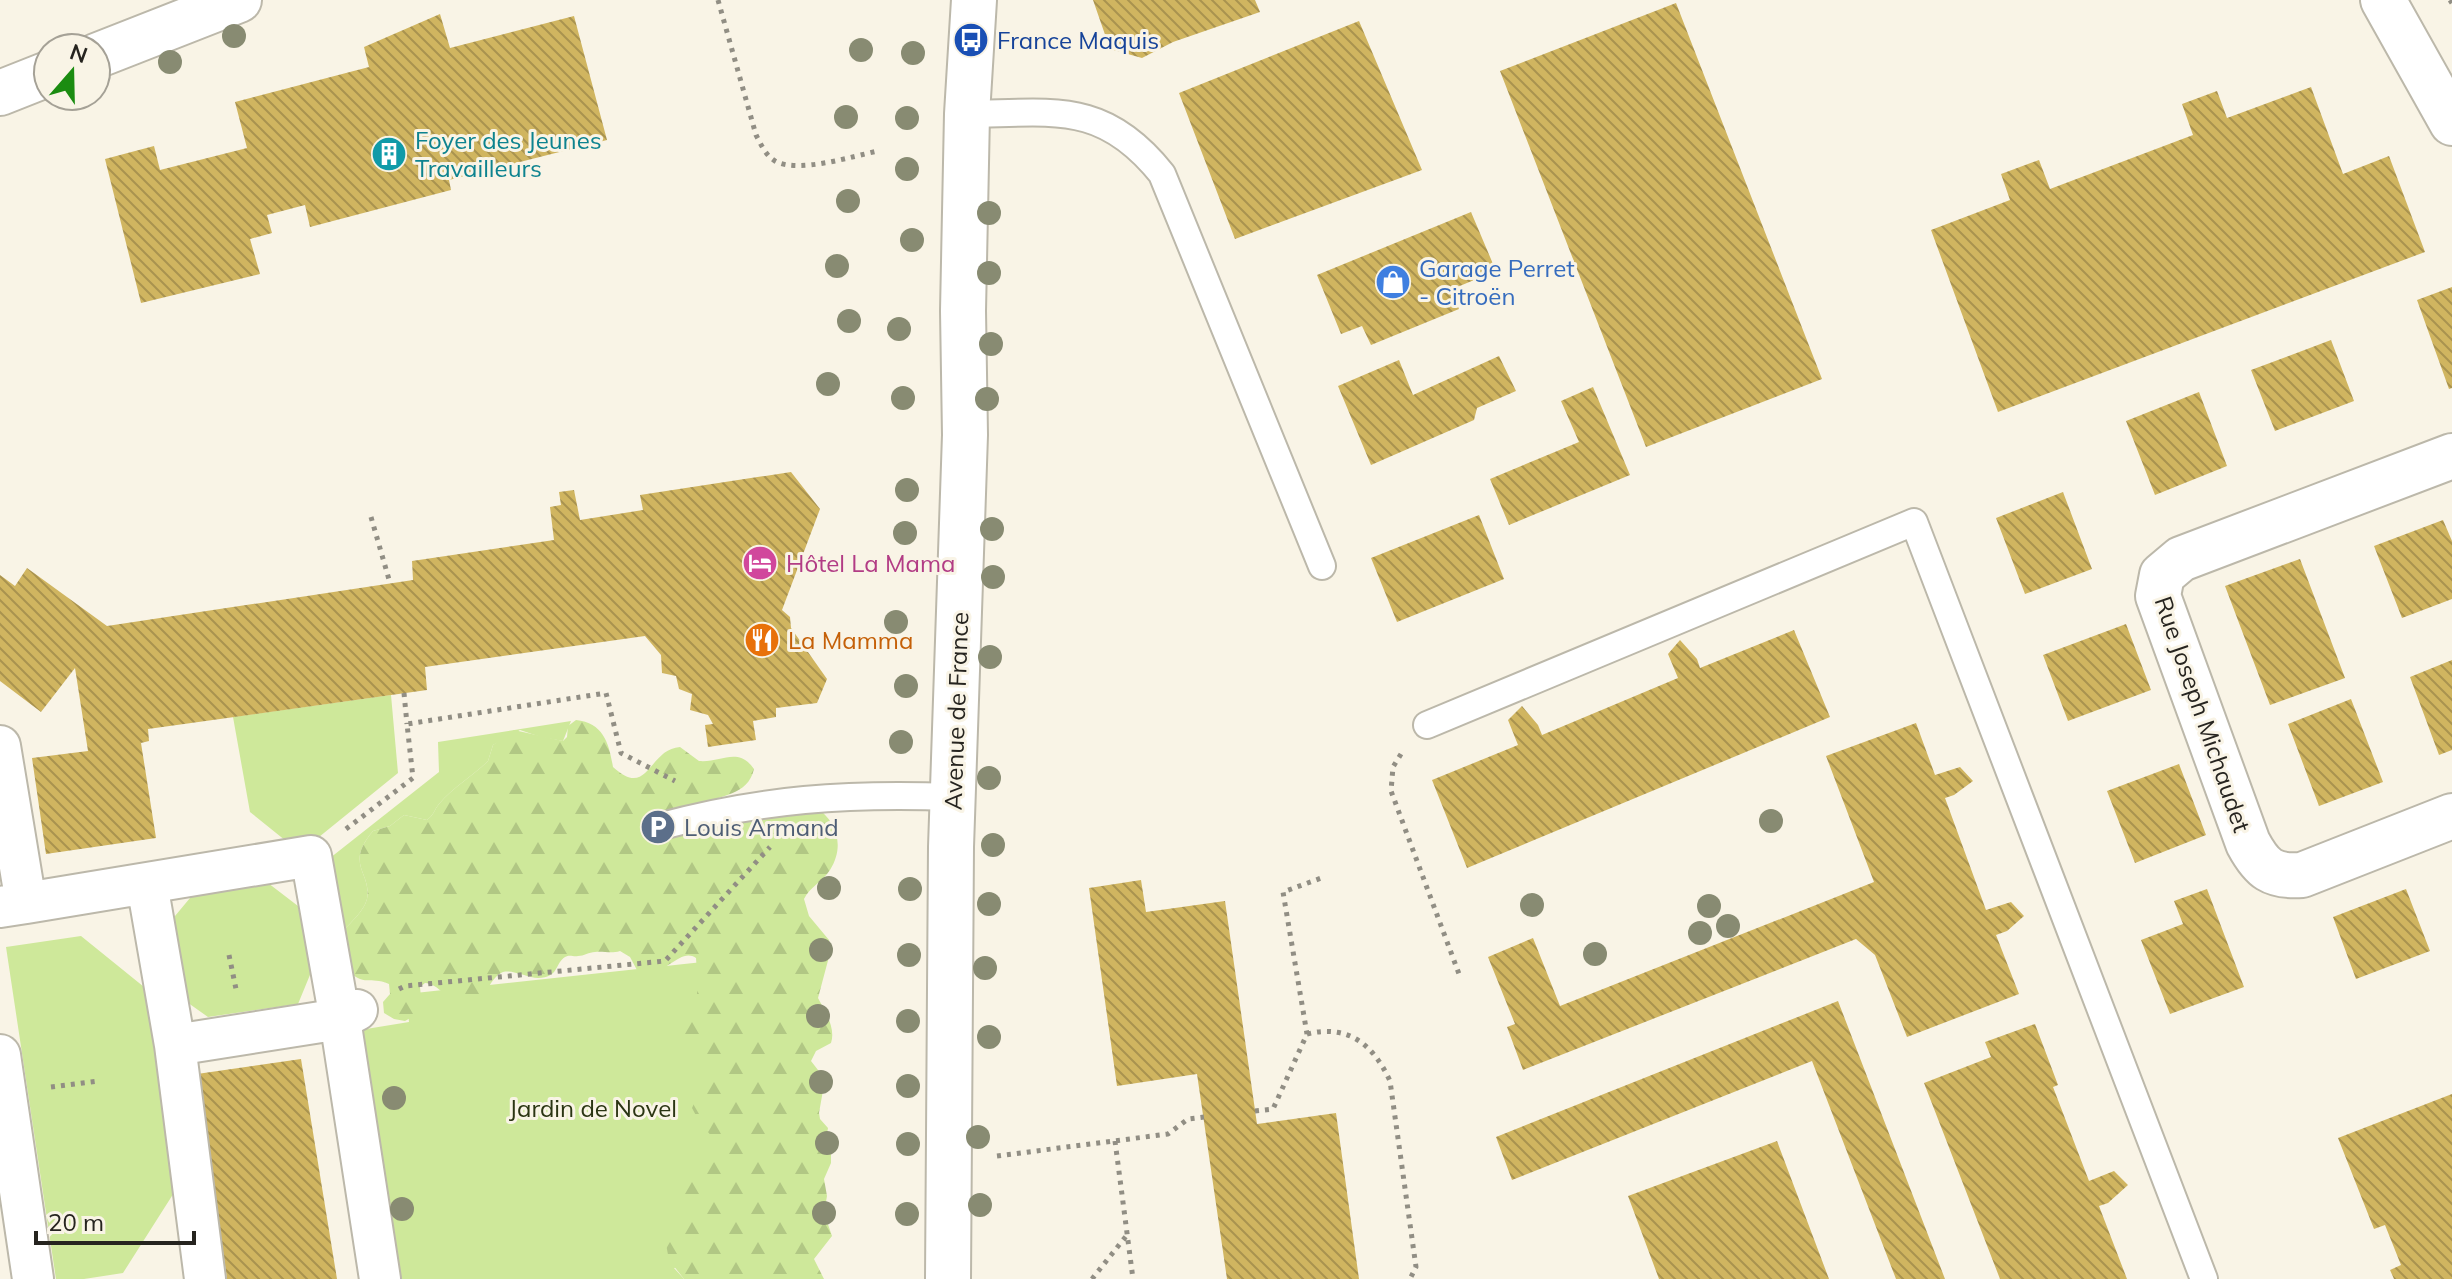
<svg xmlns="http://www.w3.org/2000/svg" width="2452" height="1279" viewBox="0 0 2452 1279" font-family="Mulish,sans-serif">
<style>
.green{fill:#cee89a}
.forest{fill:url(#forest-firs)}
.building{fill:url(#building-back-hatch)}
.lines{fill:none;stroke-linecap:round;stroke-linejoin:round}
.service-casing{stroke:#bcb8aa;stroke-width:30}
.pedestrian-casing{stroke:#bcb8aa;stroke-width:44}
.minor-casing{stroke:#bcb8aa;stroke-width:48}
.tertiary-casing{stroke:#bcb8aa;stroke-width:48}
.path{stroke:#918e84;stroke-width:5;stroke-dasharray:4 6;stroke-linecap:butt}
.service{stroke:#fff;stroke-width:26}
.pedestrian{stroke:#fff;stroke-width:40}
.minor{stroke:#fff;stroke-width:44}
.tertiary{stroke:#fff;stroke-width:44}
.tree{fill:#888b72}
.labels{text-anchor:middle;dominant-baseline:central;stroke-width:6;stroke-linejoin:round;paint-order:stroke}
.transit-label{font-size:24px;fill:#164399;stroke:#f9f4e6;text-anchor:start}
.culture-label{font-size:24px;fill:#0d838f;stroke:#f9f4e6;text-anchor:start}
.shop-label{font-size:24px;fill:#366cbe;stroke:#f9f4e6;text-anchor:start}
.hotel-label{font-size:24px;fill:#b23c85;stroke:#f9f4e6;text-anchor:start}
.food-label{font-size:24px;fill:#c56008;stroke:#f9f4e6;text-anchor:start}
.street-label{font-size:24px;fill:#26241f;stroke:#f9f4e6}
.service-label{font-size:24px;fill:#4e5e75;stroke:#f9f4e6;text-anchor:start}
.park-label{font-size:24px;fill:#2b3513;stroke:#f9f4e6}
</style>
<defs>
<pattern id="forest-firs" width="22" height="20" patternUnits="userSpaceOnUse" patternTransform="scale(2)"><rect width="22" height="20" fill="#cee89a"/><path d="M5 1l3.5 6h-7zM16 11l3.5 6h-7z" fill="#b1c784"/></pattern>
<pattern id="building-back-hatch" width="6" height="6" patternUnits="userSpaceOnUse" patternTransform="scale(2)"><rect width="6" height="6" fill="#d0b560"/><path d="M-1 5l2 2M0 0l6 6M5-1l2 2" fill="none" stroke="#a9934f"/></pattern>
</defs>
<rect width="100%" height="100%" fill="#f9f4e6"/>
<path class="green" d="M391,695L398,773L319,837L286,841L250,812L233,717Z
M571,721L563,741L541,737L520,730L493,745L488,761C473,776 453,787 439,804C434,810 434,815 427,820L404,815L390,826L373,831C344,865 372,872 367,899C364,911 351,922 343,931L330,858L439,772L438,742Z
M268,883L298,906L312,970L298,1004L208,1017L184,1000L170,922L195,892Z
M81,936L149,991L177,1188L123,1273L84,1279H56L6,947Z
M712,961L745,1261L674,1268L684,1279H396L360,1030L409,1022L406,994Z"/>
<path class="forest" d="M576,720C604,723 609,744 613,767C649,800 648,749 680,747L699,761C721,763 738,746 754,769C748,796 720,794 699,806C688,812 678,822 669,830L693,836L705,834L720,826L767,819L773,809L816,807C837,822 845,846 830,870C822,882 810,887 804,899L809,916L829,940L830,953L818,998C825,1011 836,1028 831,1043L816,1051L811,1061L825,1079L819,1113L820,1119L828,1128L826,1139L831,1151V1163L824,1179L827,1196L824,1213L832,1236L814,1259L824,1279H684L669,1260L666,1244L677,1218V1190L683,1174L711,1165L723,1152C713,1136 700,1125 692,1108L699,1093L719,1072L721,1067C708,1057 685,1056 677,1041C671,1029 685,1022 690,1014C701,997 697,977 696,958C679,947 667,978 638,972L630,957L620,951C611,954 604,951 595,952C589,952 584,956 578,956C573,957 570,954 565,957C555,963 559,978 538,978C527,978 510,968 501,973C488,980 488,1001 463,1001C446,1002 440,984 425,983L420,987C422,1005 422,1012 405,1021L394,1019L384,1013L383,1002L390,994L389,984C368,975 367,989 343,967V931C351,922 364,911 367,899C372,872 344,865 373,831L390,826L404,815L427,820C434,815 434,810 439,804C453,787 473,776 488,761L493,745L514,730L563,741L567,737L568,726Z"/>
<path class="building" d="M1093,0H1255L1260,12L1173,42L1142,58L1110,49Z
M1676,3L1822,379L1646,447L1500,71Z
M440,14L450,48L574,16L607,140L449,180L451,190L310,227L305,205L267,215L272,233L250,239L260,274L141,303L105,159L154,146L160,170L247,148L235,102L369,67L364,47Z
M1359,21L1422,170L1235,239L1179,93Z
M2311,87L2343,174L2389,156L2425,252L1998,412L1931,230L2010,200L2001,174L2039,160L2050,189L2193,135L2182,104L2217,91L2227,118Z
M1471,212L1496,271L1450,290L1459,309L1371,345L1362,326L1341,334L1317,275Z
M2452,287V388L2449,389L2417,300Z
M2331,340L2354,401L2275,431L2251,370Z
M1499,356L1516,391L1477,408L1474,420L1371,465L1338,386L1399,360L1413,395Z
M1593,387L1630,475L1509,525L1490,479L1579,442L1561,401Z
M2199,392L2227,466L2155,495L2126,421Z
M791,472L820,509L782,610L790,617L791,628L827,679L817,703L776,708V717L753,721L756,740L708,747L705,725L713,724L708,715L690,710L692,694L679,689L676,676L662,673L661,655L645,636L425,667L427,690L148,729L149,741L141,743L156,838L46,854L32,758L88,751L75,668L41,712L0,681V575L15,586L27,568L107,626L413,580L412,561L554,540L550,507L561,505L559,492L574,490L580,520L643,510L640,495Z
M2063,492L2092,569L2025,594L1996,518Z
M1479,515L1504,579L1397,622L1371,558Z
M2443,520L2452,541V599L2402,618L2374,546Z
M2300,559L2345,678L2270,705L2225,586Z
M2126,624L2151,690L2068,721L2043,655Z
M1794,630L1830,717L1467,868L1432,780L1518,745L1508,720L1522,706L1538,725L1542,735L1678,678L1668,654L1680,640L1697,659L1700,668Z
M2452,660V750L2439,755L2410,677Z
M2351,699L2383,782L2319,806L2288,724Z
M1916,723L1935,775L1960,767L1973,781L1954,795L1945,798L1986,910L2011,902L2024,916L2007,931L1996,935L2019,994L1907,1037L1875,955L1856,939L1523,1070L1507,1027L1515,1024L1488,957L1533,938L1560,1006L1874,882L1826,756Z
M2179,764L2206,835L2135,863L2107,791Z
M1141,880L1146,912L1225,901L1257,1124L1336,1113L1359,1279H1227L1197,1074L1117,1086L1089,888Z
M2207,889L2244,987L2170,1014L2141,940L2183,924L2174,901Z
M2406,889L2430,951L2356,979L2333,917Z
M1838,1001L1945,1279H1896L1812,1061L1512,1180L1496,1137Z
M2035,1024L2058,1085L2053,1087L2089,1181L2114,1171L2128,1185L2108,1203L2099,1206L2127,1279H2000L1924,1083L1991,1057L1985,1042Z
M301,1059L337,1279H227L197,1074Z
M2452,1094V1279H2394L2390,1270L2401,1265L2385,1225L2374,1229L2338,1138Z
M1777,1141L1829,1279H1659L1628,1196Z"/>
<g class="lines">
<defs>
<path id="service" d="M967,114C1053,113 1103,100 1162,174L1322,566
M1427,725L1914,522L2204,1279
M658,827C760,799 848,793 953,797"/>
<path id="pedestrian" d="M0,746L26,903L0,907
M147,884L175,1045L205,1279
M26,903L311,856L340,1019L380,1279
M175,1045L340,1019L357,1010
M0,1055L33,1279"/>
<path id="minor" d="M2383,0L2452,123
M2452,456L2181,559L2162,575L2158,596L2248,843C2262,869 2272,877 2302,875L2452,816
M948,1279L951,847L965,435L963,311L967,114L974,0"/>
<path id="tertiary" d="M96,56L239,0
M0,93L48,74"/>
</defs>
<use href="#service" class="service-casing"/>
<use href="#pedestrian" class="pedestrian-casing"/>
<use href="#minor" class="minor-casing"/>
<use href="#tertiary" class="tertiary-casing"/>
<path class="path" d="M718,0L756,135C761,144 765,155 775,161C798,174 853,156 878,151
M2450,0L2452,3
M371,517L390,583
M404,693L407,724
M1401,754L1393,767L1391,791L1459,974
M346,829L413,778L407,724L606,693L621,753L675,781
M229,955L236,989
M399,989L405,986L665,961L770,847
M1307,1034C1348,1024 1373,1044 1390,1081L1416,1267L1410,1279
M51,1087L98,1081
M1255,1111L1273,1109L1307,1034L1283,892L1324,877
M1115,1141L1133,1279
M997,1156L1168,1134L1188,1119L1204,1117
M1092,1279L1127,1235"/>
<use href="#service" class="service"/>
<use href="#pedestrian" class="pedestrian"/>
<use href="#minor" class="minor"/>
<use href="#tertiary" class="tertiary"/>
</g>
<g class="tree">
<circle cx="234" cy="36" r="12"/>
<circle cx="861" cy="50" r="12"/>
<circle cx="913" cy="53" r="12"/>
<circle cx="170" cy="62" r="12"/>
<circle cx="846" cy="117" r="12"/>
<circle cx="907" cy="118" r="12"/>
<circle cx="907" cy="169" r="12"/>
<circle cx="848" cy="201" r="12"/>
<circle cx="989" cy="213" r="12"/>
<circle cx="912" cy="240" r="12"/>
<circle cx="837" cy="266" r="12"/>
<circle cx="989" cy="273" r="12"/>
<circle cx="849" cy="321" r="12"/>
<circle cx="899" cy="329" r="12"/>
<circle cx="991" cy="344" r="12"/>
<circle cx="828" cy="384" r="12"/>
<circle cx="903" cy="398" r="12"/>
<circle cx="987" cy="399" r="12"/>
<circle cx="907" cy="490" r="12"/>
<circle cx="992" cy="529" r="12"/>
<circle cx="905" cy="533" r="12"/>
<circle cx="993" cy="577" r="12"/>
<circle cx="896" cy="622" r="12"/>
<circle cx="990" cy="657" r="12"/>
<circle cx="906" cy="686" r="12"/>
<circle cx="901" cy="742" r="12"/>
<circle cx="989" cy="778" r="12"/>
<circle cx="1771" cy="821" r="12"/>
<circle cx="993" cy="845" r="12"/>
<circle cx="829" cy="888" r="12"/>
<circle cx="910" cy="889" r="12"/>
<circle cx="989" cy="904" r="12"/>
<circle cx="1532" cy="905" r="12"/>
<circle cx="1709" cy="906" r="12"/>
<circle cx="1728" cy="926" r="12"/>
<circle cx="1700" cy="933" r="12"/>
<circle cx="821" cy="950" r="12"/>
<circle cx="1595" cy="954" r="12"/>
<circle cx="909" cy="955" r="12"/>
<circle cx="985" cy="968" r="12"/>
<circle cx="818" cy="1016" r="12"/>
<circle cx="908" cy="1021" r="12"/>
<circle cx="989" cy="1037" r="12"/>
<circle cx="821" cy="1082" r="12"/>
<circle cx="908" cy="1086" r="12"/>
<circle cx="394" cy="1098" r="12"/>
<circle cx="978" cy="1137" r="12"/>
<circle cx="827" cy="1143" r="12"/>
<circle cx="908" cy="1144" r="12"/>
<circle cx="980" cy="1205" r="12"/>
<circle cx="402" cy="1209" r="12"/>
<circle cx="824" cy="1213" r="12"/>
<circle cx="907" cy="1214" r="12"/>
</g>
<defs>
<symbol id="bus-disc" viewBox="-11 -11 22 22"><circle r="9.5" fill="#1a4fb4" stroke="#f9f4e6"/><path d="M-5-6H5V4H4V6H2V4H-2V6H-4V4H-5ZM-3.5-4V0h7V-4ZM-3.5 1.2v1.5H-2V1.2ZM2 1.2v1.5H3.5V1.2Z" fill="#fff"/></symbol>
<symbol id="building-disc" viewBox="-11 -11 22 22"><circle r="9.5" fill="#0f9aa8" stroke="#f9f4e6"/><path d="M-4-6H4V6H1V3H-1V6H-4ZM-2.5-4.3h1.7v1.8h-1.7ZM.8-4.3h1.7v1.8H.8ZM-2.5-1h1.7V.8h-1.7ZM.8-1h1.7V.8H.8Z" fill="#fff"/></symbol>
<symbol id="shop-disc" viewBox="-11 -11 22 22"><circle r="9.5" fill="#3f7fe0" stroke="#f9f4e6"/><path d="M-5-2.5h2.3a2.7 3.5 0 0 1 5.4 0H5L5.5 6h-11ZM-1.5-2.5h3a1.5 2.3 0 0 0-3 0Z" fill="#fff"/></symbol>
<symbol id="hotel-disc" viewBox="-11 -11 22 22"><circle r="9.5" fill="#d1479c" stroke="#f9f4e6"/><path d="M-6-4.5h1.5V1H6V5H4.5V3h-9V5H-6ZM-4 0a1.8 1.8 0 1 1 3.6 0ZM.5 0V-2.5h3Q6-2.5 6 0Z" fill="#fff"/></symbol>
<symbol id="restaurant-disc" viewBox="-11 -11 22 22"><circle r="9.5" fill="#e8710a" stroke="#f9f4e6"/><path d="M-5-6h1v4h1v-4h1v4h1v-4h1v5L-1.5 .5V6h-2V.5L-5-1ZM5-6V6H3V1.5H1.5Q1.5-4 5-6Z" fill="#fff"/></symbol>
<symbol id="parking-disc" viewBox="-11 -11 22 22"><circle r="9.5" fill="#5c6f8a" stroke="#f9f4e6"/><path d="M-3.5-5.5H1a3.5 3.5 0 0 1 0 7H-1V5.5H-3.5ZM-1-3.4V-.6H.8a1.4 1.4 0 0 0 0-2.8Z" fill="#fff"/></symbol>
</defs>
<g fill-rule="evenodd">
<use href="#bus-disc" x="951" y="20" width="40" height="40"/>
<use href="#building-disc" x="369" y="134" width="40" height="40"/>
<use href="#shop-disc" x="1373" y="262" width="40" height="40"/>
<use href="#hotel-disc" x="740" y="543" width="40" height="40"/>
<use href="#restaurant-disc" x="742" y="620" width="40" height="40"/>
<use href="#parking-disc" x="638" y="807" width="40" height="40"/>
</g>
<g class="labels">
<g class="transit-label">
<text x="997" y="40">France Maquis</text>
</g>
<g class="culture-label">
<text x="415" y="140">Foyer des Jeunes<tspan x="415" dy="28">Travailleurs</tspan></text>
</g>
<g class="shop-label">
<text x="1419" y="268">Garage Perret<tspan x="1419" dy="28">- Citroën</tspan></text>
</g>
<g class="hotel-label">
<text x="786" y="563">Hôtel La Mama</text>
</g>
<g class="food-label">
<text x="788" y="640">La Mamma</text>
</g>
<g class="street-label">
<text transform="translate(956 711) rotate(-88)">Avenue de France</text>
<text transform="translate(2203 714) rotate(71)">Rue Joseph Michaudet</text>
</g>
<g class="service-label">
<text x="684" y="827">Louis Armand</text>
</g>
<g class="park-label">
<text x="593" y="1108">Jardin de Novel</text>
</g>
</g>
<g transform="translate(72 72) rotate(20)"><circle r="38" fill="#f9f4e6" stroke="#a5a196" stroke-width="2"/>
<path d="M0-6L14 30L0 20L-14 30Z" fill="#1b8c11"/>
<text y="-12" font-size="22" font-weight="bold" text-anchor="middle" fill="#26241f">N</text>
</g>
<path d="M36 1231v12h158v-12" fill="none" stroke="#26241f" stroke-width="4"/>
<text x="48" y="1231" font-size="24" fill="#26241f" stroke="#f9f4e6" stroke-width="6" paint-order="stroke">20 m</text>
</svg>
